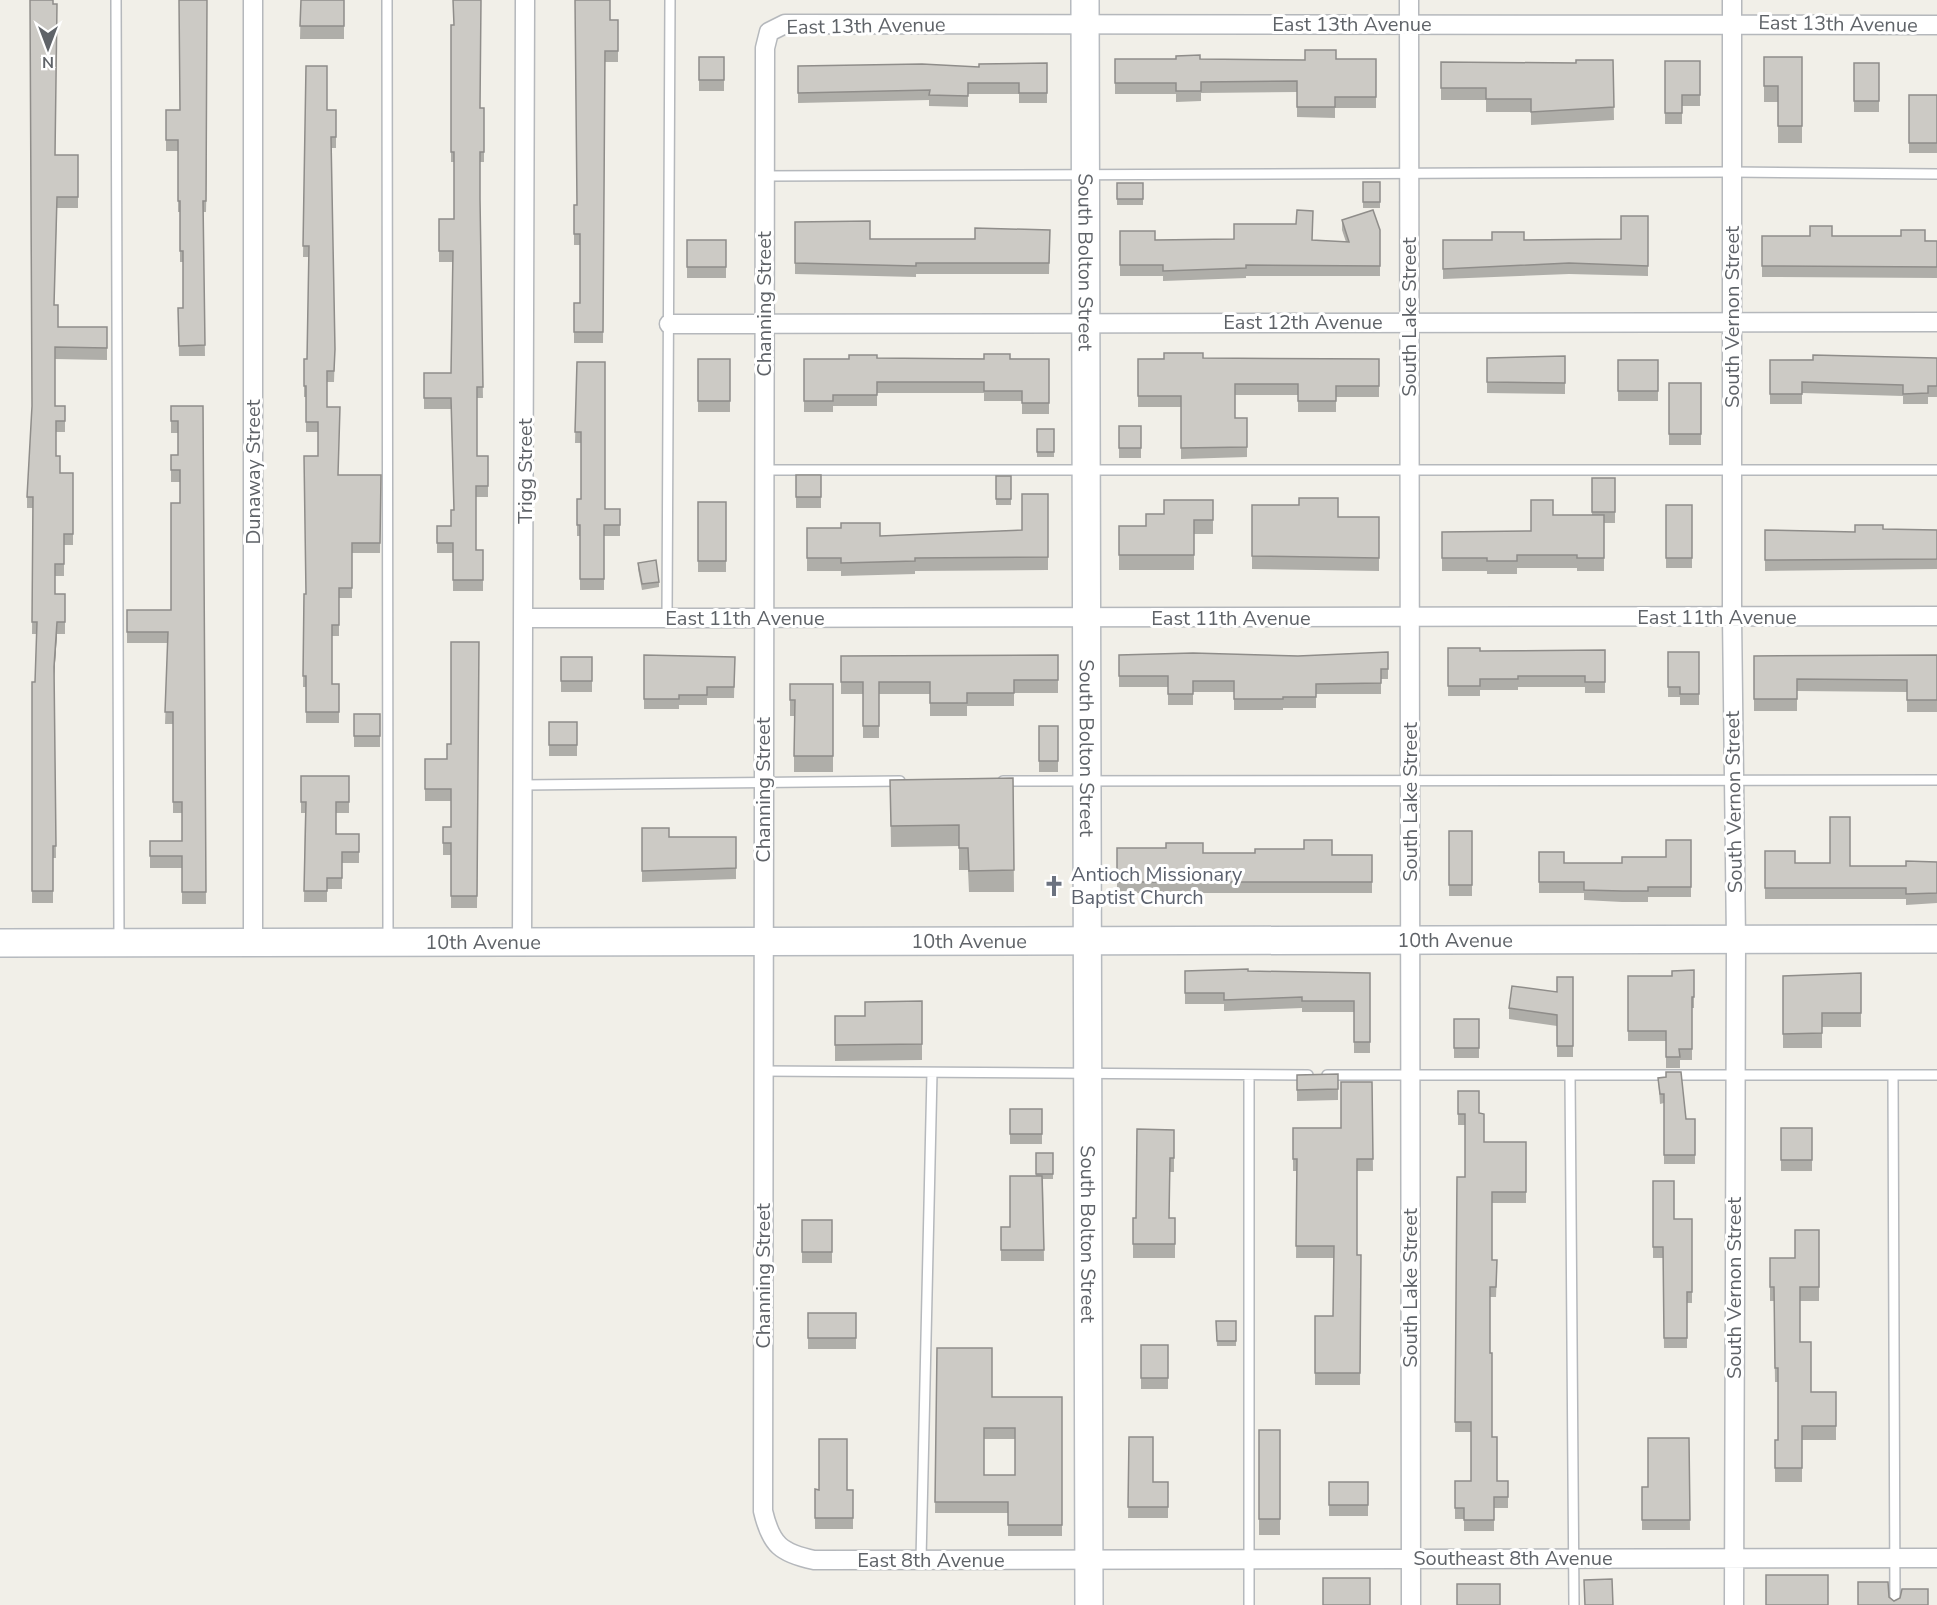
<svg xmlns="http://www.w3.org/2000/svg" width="1937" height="1605" viewBox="0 0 1937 1605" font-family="'Nunito Sans',sans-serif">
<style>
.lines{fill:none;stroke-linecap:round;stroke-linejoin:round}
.service-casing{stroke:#b5b8bc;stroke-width:12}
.minor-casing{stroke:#b5b8bc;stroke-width:21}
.secondary-casing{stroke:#b6babf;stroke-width:30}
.service{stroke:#fff;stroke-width:9}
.minor{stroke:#fff;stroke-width:18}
.secondary{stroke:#fff;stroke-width:27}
.wall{fill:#afaea9;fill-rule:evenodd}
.shaded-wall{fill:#8f8d8a}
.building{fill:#cccac5;stroke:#8f8d8a;stroke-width:1.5;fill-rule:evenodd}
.labels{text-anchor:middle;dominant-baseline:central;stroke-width:6;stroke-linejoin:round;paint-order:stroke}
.street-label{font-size:20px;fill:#5f6368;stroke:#fff}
.worship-label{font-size:20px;fill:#5b616d;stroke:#fff;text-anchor:start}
</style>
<rect width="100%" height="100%" fill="#f1efe8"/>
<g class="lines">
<defs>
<path id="service" d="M116,0L119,941
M387,0L388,940
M764,176L1732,172L1937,174
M763,470H1937
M667,618L670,0
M1003,781L1937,780
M523,785L900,781
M763,1071L1308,1075
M1327,1075H1937
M1570,1075L1574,1605
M1893,1075L1895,1605
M921,1560L932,1073
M1249,1605V1075"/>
<path id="minor" d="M253,0V943
M1409,0L1411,1605
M1732,0V616L1736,940L1734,1605
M1937,25L785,24L769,32L765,48L763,1511C771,1545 781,1553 814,1560L1937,1558
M669,324L1937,322
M524,618L1937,616
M522,943L525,0"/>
<g id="secondary">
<path id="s1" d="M1085,0L1089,1605"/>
<path id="s2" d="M0,943L1937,939"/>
</g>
</defs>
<use href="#service" class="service-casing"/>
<use href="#minor" class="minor-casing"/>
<use href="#secondary" class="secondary-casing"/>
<use href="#service" class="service"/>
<use href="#minor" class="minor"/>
<use href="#secondary" class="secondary"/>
</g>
<path class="wall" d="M301,0H344V39H300Z
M610,20H618V62H605L603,343H574V303H580V245H574V205H577Z
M451,25L480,108H484V162H480V205L483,398H477V456H488V497H476V550H483V591H453V553H437V526H451L454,510L451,409H424V373H451L453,262H439V219H454V162H451Z
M699,57H724V91H699Z
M1764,57H1802V143H1778V102H1764Z
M1115,59L1305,60L1376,59V108H1335V118L1297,117V92L1201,93V101L1176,102V94H1115Z
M1613,60L1614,120L1531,125V112H1486V100H1441V62L1576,63Z
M1665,61H1700V106H1682V124H1665Z
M1047,63V103H1019V94H968V107L929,106V100L798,103V66L979,67Z
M1854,63H1879V112H1854Z
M306,66L327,110H336V148H331L335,349L334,382H327V407L338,475H381L380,553H352V598H339V636H332V684H339V723H306V687H303L304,594H306L318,456V432H306V397H304V359H307L309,257H303Z
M1909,95H1937V153H1909Z
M166,110L207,160L206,212H203L205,356H179L178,308H183V262H180V212H178V151H166Z
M55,155H78V208H57L54,305L58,327H107V360L55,359V406H65V432H56V456L60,473H73V545H64V576H55V594H65V634H57L54,676L56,858H53V903H32V682H35L37,634H32L33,508H27V497Z
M1363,182H1380V208H1363Z
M1117,183H1143V205H1117Z
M1648,216V276L1569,274L1443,279V240H1524L1621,239Z
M1342,220L1380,230V276H1246V278L1163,281V276H1120V231L1155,240L1234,239L1296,224L1313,222L1312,241L1346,242L1342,230Z
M795,222L870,239H975L1050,230L1049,274H916V277L795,274Z
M1762,236H1832L1937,241V278L1762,277Z
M687,240H726V278H687Z
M1565,356V394L1487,393V358Z
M877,358L1049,359V414H1022V401H984V393H877V406H833V412H804V359H849Z
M1203,358L1379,359V397H1336V412H1298V395H1235V418H1247V457L1181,459V407H1138V359Z
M1937,358V397H1928V404H1903V396L1802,393V404H1770V360Z
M698,359H730V412H698Z
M1618,360H1658V401H1618Z
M577,362L605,509H620V536H604V590H580V536H577V499H581V443H575Z
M1669,383H1701V445H1669Z
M171,406H203L206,904H182V868H150V841H182V813H173V724H165L168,643H127V610H171L180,503V482H171V455H178V433H171Z
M1119,426H1141V458H1119Z
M1037,429H1054V457H1037Z
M796,475H821V508H796Z
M996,476H1011V505H996Z
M1592,478H1615V523H1604V571H1577V568H1517V574H1487V571H1442V532L1531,531L1553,515H1592Z
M1048,494V570L915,571V574L841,576V571H807V528H841L880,536L1022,530Z
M1213,500V534H1194V570H1119V526H1146L1164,514Z
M698,502H726V572H698Z
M1252,505L1338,517H1379V571L1252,569Z
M1666,505H1692V568H1666Z
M1883,529L1937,530V569L1765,571V530L1855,532Z
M638,563L659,582V587L642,590L638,569Z
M479,642L477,908H451V855H443V827H451V801H425V759H447Z
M1448,648L1480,651L1605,650V693H1585V687H1518V690H1480V696H1448Z
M1388,652V679H1381V694H1316V708H1283V710H1234V692H1193V705H1168V687H1119V655L1298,656Z
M1668,652H1699V705H1680V697H1668Z
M644,655L735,657L734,698H707V705H679V709H644Z
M1058,655V693H1014V706H967V716H930V694H879V738H863V694H841V656Z
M1937,655V712H1907V692L1797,691V711H1754V656Z
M561,657H592V692H561Z
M790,684H833V772H794V716H790Z
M354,714H380V747H354Z
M549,722H577V756H549Z
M1039,726H1058V772H1039Z
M301,776H349V813H336V834H359V863H342V889H327V902H304L305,813H301Z
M1013,778L1014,892H969L968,870H959V846L891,847L890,780Z
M642,828L669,837H736V879L642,882Z
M1449,831H1472V896H1449Z
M1691,840V897H1648V902H1622L1584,900V893H1539V852L1564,863H1622L1666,857Z
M1117,848H1166L1203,853L1372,855V893H1117Z
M1765,851L1795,863L1850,866H1906L1937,862V903L1906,905V899H1765Z
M1694,970V1008H1692V1060H1680V1068H1666V1041H1628V976H1672Z
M1185,971L1370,973V1053H1354V1012H1302V1008L1224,1011V1004H1185Z
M1861,973V1027H1822V1048H1783V976Z
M1573,977V1057H1557V1026L1509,1019V1008L1557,992Z
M922,1001V1060L835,1061V1016H865Z
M1454,1019H1479V1058H1454Z
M1338,1074V1100L1297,1101V1075Z
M1666,1077L1686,1119H1695V1164H1664V1103L1660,1104L1658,1078Z
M1372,1082L1373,1171H1357V1255H1361L1360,1385H1315V1316H1333L1334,1258H1296L1297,1171H1293V1128H1341Z
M1458,1091L1479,1113L1484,1142H1526V1203H1492V1260L1497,1270L1496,1297H1490V1353L1492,1437L1497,1481H1508V1508H1494V1531H1464V1519H1455V1481H1471V1432H1455L1457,1177H1465V1125H1458Z
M1010,1109H1042V1144H1010Z
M1781,1128H1812V1171H1781Z
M1174,1130V1172H1170L1169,1218H1175V1258H1133V1218H1136Z
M1036,1153H1053V1179H1043L1044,1261H1001V1227H1010L1036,1176Z
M1653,1181L1674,1219H1692V1303H1687V1348H1664L1663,1258H1653Z
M802,1220H832V1263H802Z
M1819,1230V1301H1800V1342L1811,1392H1836V1440H1802V1482H1775V1440H1778V1382H1775L1774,1301H1770V1258H1795Z
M808,1313H856V1349H808Z
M1216,1321H1236V1346H1217Z
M1141,1345H1168V1389H1141Z
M937,1348L992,1397H1062V1536H1008V1513H935ZM984,1439H1015V1475H984Z
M1259,1430H1280V1535H1259Z
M1129,1437L1153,1482H1168V1518H1128Z
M1689,1438L1690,1530H1642V1487H1648Z
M1329,1482H1368V1516H1329Z
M815,1489L853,1490V1529H815Z"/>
<path class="shaded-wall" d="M57,622V634L54,678V667Z"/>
<path class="building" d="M30,0H53V4H57L55,155H78V197H57L54,305H58V327H107V348L55,347V406H65V421H56V456H60V473H73V534H64V564H55V594H65V622H57L54,667L56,846H53V891H32V682H35L37,622H32L33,497H27L32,406Z
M179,0H207L206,201H203L205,345L179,346L178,308H183V251H180V201H178V140H166V110H180Z
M301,0H344V26H300Z
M453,0H481L480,108H484V152H480V199L483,387H477V456H488V486H476V550H483V580H453V543H437V526H451V510H454L451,398H424V373H451L453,251H439V219H454V152H451V25H454Z
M575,0H610V20H618V51H605L603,332H574V303H580V234H574V205H577Z
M1305,50H1336V59H1376V97H1335V107H1297V81L1201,82V91H1176V83H1115V59H1176V56L1200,55V59L1305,60Z
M699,57H724V80H699Z
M1764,57H1802V126H1778V86H1764Z
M1576,60H1613L1614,107L1531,112V99H1486V88H1441V62L1576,63Z
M1665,61H1700V95H1682V113H1665Z
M1047,63V93H1019V83H968V96L929,95L930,90L798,93V66L922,64L979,67V64Z
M1854,63H1879V101H1854Z
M306,66H327V110H336V137H331L335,349L334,371H327V407H340L338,475H381L380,543H352V588H339V625H332V684H339V712H306V676H303L304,594H306L304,456H318V422H306V386H304V359H307L309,246H303Z
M1909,95H1937V143H1909Z
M1363,182H1380V202H1363Z
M1117,183H1143V199H1117Z
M1297,210L1313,211L1312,240L1349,242L1342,220L1373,210L1380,230V266L1246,265V268L1163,271V265H1120V231H1155V240L1234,239V224H1296Z
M1621,216H1648V266L1569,263L1443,269V240H1492V232H1524V240L1621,239Z
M870,221V239H975V228L1050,230L1049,263H916V266L795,263V222Z
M1810,226H1832V236H1901V230H1925V241H1937V267L1762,266V236H1810Z
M687,240H726V267H687Z
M1164,353H1203V358L1379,359V386H1336V401H1298V384H1235V418H1247V447L1181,448V396H1138V359H1164Z
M984,354H1010V359H1049V403H1022V391H984V382H877V395H833V401H804V359H849V355H877V358L984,359Z
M1813,355L1937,358V386H1928V393L1903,394V385L1802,382V394H1770V360H1813Z
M1565,356V383L1487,382V358Z
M698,359H730V401H698Z
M1618,360H1658V391H1618Z
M577,362H605V509H620V525H604V579H580V525H577V499H581V432H575Z
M1669,383H1701V434H1669Z
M171,406H203L206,892H182V856H150V841H182V802H173V712H165L168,632H127V610H171V503H180V470H171V455H178V421H171Z
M1119,426H1141V448H1119Z
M1037,429H1054V452H1037Z
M796,475H821V497H796Z
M996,476H1011V499H996Z
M1592,478H1615V512H1592Z
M1022,494H1048V557L915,558V561L841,563V558H807V528H841V523H880V536L1022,530Z
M1299,498H1338V517H1379V558L1252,556V505H1299Z
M1164,500H1213V520H1194V555H1119V526H1146V514H1164Z
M1531,500H1553V515H1604V558H1577V555H1517V561H1487V558H1442V532L1531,531Z
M698,502H726V561H698Z
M1666,505H1692V558H1666Z
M1855,525H1883V529L1937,530V559L1765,560V530L1855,532Z
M656,560L659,582L642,584L638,563Z
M451,642H479L477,896H451V843H443V827H451V789H425V759H447V744H451Z
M1448,648H1480V651L1605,650V682H1585V676H1518V679H1480V686H1448Z
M1388,652V669H1381V683L1316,684V697H1283V699H1234V681H1193V694H1168V676H1119V655L1193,653L1298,656Z
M1668,652H1699V694H1680V687H1668Z
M644,655L735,657L734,687H707V695H679V699H644Z
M1058,655V680H1014V693H967V703H930V682H879V726H863V682H841V656Z
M1937,655V700H1907V680L1797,679V699H1754V656Z
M561,657H592V681H561Z
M790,684H833V756H794L795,700H790Z
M354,714H380V736H354Z
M549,722H577V745H549Z
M1039,726H1058V761H1039Z
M301,776H349V802H336V834H359V852H342V878H327V891H304L306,802H301Z
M1013,778L1014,870L969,871L968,848H959V825L891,826L890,780Z
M1830,817H1850V866H1906V861L1937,862V893L1906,894V888H1765V851H1795V863H1830Z
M642,828H669V837H736V868L642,871Z
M1449,831H1472V885H1449Z
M1304,840H1332V855H1372V882H1117V848H1166V843H1203V853H1255V849H1304Z
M1666,840H1691V887H1648V891H1622L1584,890V882H1539V852H1564V863H1622V857H1666Z
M1248,969V971L1370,973V1042H1354V1001H1302V997L1224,1000V993H1185V971Z
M1694,970V997H1692V1049H1679L1680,1057H1666V1031H1628V976H1672V971Z
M1861,973V1013H1822V1033L1783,1034V976Z
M1557,977H1573V1046H1557V1015L1509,1008L1512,986L1557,992Z
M922,1001V1044L835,1045V1016H865V1002Z
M1454,1019H1479V1048H1454Z
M1666,1072H1681L1686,1119H1695V1155H1664V1094H1660L1658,1078L1666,1077Z
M1338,1074V1089L1297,1090V1075Z
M1341,1082H1372L1373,1159H1357V1255H1361L1360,1373H1315V1316H1333L1334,1246H1296L1297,1159H1293V1128H1341Z
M1458,1091H1479V1113L1484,1114V1142H1526V1192H1492V1260H1497L1496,1287H1490V1353H1492V1437H1497V1481H1508V1497H1494V1520H1464V1508H1455V1481H1471V1422H1455L1457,1177H1465V1114H1458Z
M1010,1109H1042V1134H1010Z
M1781,1128H1812V1160H1781Z
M1137,1129L1174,1130V1158H1170L1169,1218H1175V1244H1133V1218H1136Z
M1036,1153H1053V1174H1036Z
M1010,1176H1042L1044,1250H1001V1227H1010Z
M1653,1181H1674V1219H1692V1292H1687V1338H1664L1663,1247H1653Z
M802,1220H832V1252H802Z
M1795,1230H1819V1287H1800V1342H1811V1392H1836V1426H1802V1468H1775V1440H1778V1368H1775L1774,1287H1770V1258H1795Z
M808,1313H856V1338H808Z
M1216,1321H1236V1341H1217Z
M1141,1345H1168V1378H1141Z
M937,1348H992V1397H1062V1525H1008V1502H935ZM984,1428H1015V1475H984Z
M1259,1430H1280V1519H1259Z
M1129,1437H1153V1482H1168V1507H1128Z
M1648,1438H1689L1690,1520H1642V1487H1648Z
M819,1439H847V1490H853V1518H815V1489L819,1490Z
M1329,1482H1368V1505H1329Z
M1766,1575H1828V1605H1766Z
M1323,1578H1370V1605H1323Z
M1612,1579L1613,1605H1585L1584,1580Z
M1858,1582H1888L1889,1597L1894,1601L1900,1598L1902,1589H1928V1605H1858Z
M1457,1584H1500V1605H1457Z"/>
<defs>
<symbol id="church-bare" viewBox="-9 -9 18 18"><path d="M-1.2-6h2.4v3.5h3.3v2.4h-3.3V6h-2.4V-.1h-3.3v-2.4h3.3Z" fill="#6b7280" stroke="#fff" stroke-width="2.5" paint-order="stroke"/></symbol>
</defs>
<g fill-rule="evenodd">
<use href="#church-bare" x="1039" y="871" width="30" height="30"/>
</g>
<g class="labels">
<g class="street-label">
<text x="1352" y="24">East 13th Avenue</text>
<text transform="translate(1838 24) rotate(1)">East 13th Avenue</text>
<text transform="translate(866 26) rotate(-1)">East 13th Avenue</text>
<text stroke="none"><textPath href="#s1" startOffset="262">South Bolton Street</textPath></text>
<text transform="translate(764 304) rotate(-90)">Channing Street</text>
<text transform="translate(1409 317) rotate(-90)">South Lake Street</text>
<text transform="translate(1732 317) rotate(-90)">South Vernon Street</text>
<text x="1303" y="322">East 12th Avenue</text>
<text transform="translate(525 471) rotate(-90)">Trigg Street</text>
<text transform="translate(253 472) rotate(-90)">Dunaway Street</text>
<text x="1717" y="617">East 11th Avenue</text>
<text x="745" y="618">East 11th Avenue</text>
<text x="1231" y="618">East 11th Avenue</text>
<text stroke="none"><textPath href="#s1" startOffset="748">South Bolton Street</textPath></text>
<text transform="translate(763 790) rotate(-90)">Channing Street</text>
<text transform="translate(1410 802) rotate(-90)">South Lake Street</text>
<text transform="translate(1734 802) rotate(-91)">South Vernon Street</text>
<text stroke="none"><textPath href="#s2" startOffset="1455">10th Avenue</textPath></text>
<text stroke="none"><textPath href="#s2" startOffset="969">10th Avenue</textPath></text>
<text stroke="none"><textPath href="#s2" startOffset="483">10th Avenue</textPath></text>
<text stroke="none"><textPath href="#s1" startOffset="1234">South Bolton Street</textPath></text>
<text transform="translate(763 1276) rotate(-90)">Channing Street</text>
<text transform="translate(1410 1288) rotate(-90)">South Lake Street</text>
<text transform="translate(1734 1288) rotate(-90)">South Vernon Street</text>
<text x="1513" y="1558">Southeast 8th Avenue</text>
<text x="931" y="1560">East 8th Avenue</text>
</g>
<g class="worship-label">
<text x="1071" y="874">Antioch Missionary<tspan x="1071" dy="23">Baptist Church</tspan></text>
</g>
</g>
<g transform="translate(48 48) rotate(180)" stroke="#ffffff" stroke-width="4.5" paint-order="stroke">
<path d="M0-4.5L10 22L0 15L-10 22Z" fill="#5f6368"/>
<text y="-9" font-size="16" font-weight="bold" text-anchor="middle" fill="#5f6368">N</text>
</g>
</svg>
